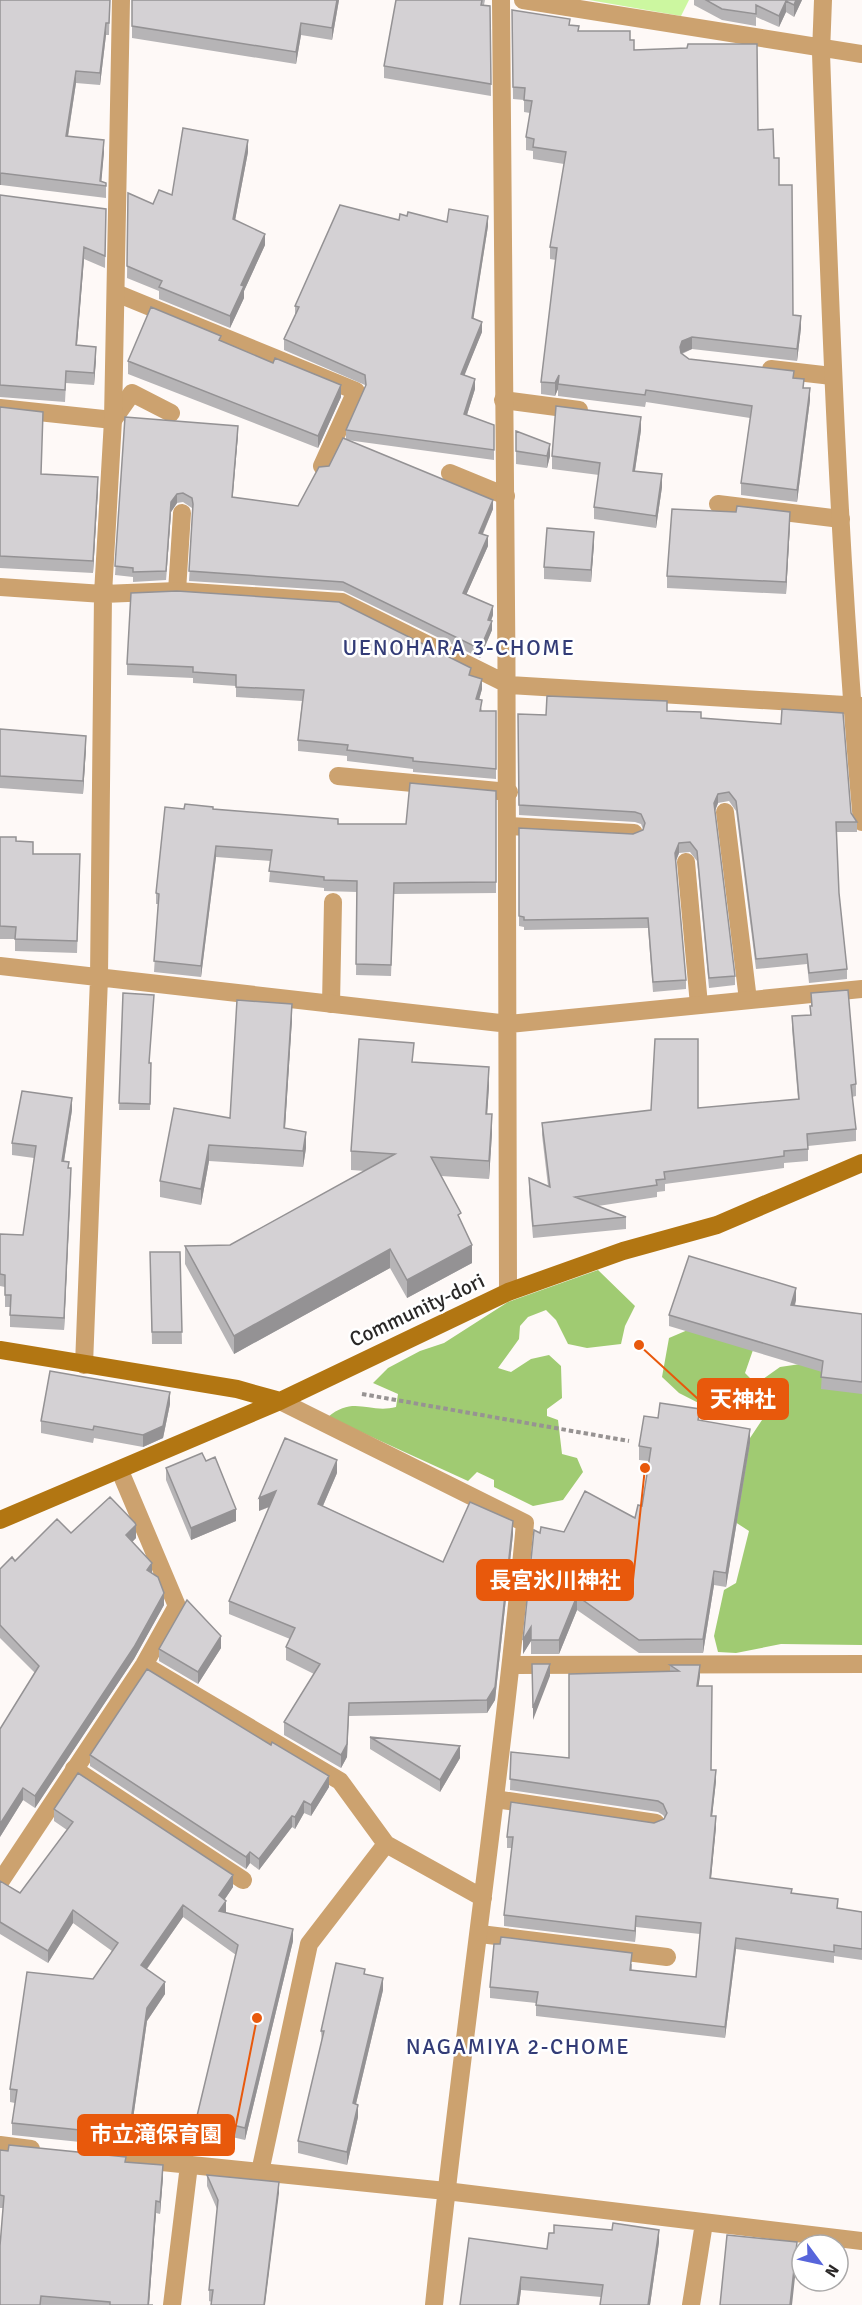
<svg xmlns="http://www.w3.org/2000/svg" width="862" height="2305" viewBox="0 0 862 2305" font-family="Signika,'Noto Sans JP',sans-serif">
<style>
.green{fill:#ccf7a0}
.forest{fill:#a0cb72}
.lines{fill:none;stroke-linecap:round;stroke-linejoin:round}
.path{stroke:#979392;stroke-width:4;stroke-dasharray:4.5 3;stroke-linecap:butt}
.lane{stroke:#cca26f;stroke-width:18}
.street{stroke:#cca26f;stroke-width:18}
.secondary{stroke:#b27612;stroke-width:18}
.wall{fill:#b6b4b6}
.shaded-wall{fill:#949294}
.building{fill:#d4d1d4;stroke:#949294;stroke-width:1.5}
.labels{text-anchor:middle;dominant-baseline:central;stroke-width:5;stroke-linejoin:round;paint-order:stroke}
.street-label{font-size:21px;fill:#2a2827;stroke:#fff}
.neighbourhood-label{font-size:22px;letter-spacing:1.5px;fill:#333c77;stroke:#fff}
.leader{fill:none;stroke:#e8590c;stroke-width:2}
.callout-dot{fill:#e8590c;stroke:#fff;stroke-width:2}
.callout{fill:#e8590c;stroke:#e8590c;stroke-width:2}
.callout-label{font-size:22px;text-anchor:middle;font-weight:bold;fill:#fff}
</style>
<rect width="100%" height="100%" fill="#fef9f7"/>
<path class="green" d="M589,0H689L681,16Z"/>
<path class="forest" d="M598,1270L635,1306L625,1326L621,1344L587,1348L568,1344L556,1320L546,1310L528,1317L520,1326L519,1339L498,1368L511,1372L531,1359L549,1355L561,1366L562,1398L547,1409V1416L558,1420L562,1454L577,1458L583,1472L563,1500L533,1506L494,1487V1480L477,1472L468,1481L328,1417C354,1395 369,1414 396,1407L398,1394L373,1383L388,1368L420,1351L444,1343L508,1302Z
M690,1329L753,1350L745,1373L756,1384L780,1367L814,1362L862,1379V1645L781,1644L736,1653L718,1652L714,1636L724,1590L736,1583L749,1531L732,1520L750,1438L766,1414L744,1402L724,1416L679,1393L662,1377L669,1338Z"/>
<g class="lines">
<path class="path" d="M362,1394L629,1441"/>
<path class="lane" d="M116,293L356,391L322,466
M771,369L832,376
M503,400L579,410
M0,408L113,420L132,393L171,413
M450,473L506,496
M718,504L841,519
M177,591L182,513
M338,776L509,792
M725,812L748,1000
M509,826L634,833
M686,862L699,1005
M331,1004L333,902
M74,1769L243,1880
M495,1799L656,1823
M480,1934L667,1957"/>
<path class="street" d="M501,0C505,431 509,861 508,1292
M523,0L862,54
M823,0L821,53C830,309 839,566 862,822
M0,587L103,594L177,591L342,602L509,685L862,706
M0,966L509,1024L862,989
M84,1365L99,978L103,594L113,420L121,0
M280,1401L525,1523C501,1784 461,2044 434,2305
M144,1665L340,1781L386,1844L483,1898
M512,1665L862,1664
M0,1882L144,1665L177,1606L120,1471
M0,2145L31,2149
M103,2156L446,2191L862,2241
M260,2172L309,1944L386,1844
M172,2305L189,2165
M691,2305L704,2223"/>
<path class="secondary" d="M0,1350L237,1389L280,1401
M0,1520L280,1401L508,1292L623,1251L717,1225L862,1163"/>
</g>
<path class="wall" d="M0,0H110L109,35H106L100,85L76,83L68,137L104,152L101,181L106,183V198L1,185Z
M132,0H339L332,40L301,35L296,64L132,38Z
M396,0H485L484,5L490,6L491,96L384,78V66Z
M694,0H802L794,17L786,12L779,27L756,17V26L722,20L694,5Z
M512,10L570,25L579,31L630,40L634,50L758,130L774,158L779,185L793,315L801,328L797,361L692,349L682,354L689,359L794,378L804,388L810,400L797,502L741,495V483L750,418L646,402L645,407L558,396V389L555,396L541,394V382L556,260L550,259V247L564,164L533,159V151L526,150V137L530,113L524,112V100L513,99Z
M248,152L235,220L265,245L244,291V298L230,328L159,299V291L127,278L128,193L153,204L172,195Z
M0,195L106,209L105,268L84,259L77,345L96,359L94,385L66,383L65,402L0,397Z
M407,216L447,222L488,226L473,319L482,332L464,375L475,389L467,415L494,425V460L347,440L493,509L483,534L488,546L466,595L493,615L491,621L492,630L480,658L343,591L189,581L193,512L192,508L183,502L177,503L171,512L166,580L133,582V577L115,575L125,417L238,435L232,497L298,506L329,466L346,440V430L365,387V385L284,350V339L295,316V306L399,220Z
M128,361L341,397L318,448L128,374Z
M0,407L41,474L98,489L93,573L0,568Z
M641,430L635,471L662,487L656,528L594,519V507L599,475L552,469V456Z
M516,431L550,456L547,468L516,464Z
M790,524L786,594L667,588V576Z
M594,544L591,582L544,579V567Z
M127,664L471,676L482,689L479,700L482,711H496V779L413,772V769L347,761V756L298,751V740L302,701L236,697V686L193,683V678L127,675Z
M667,711L701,718L851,813L857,822V832H836L839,893L847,969V979L809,983L807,964L756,969L736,811L729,801L718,803L715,811L735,976V985L709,988L697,861L690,852L679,853L676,861L686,980V989L653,992L648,928L524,930V927L519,926V828L633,834L643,829L641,824L635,822L519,815L518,714L546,715Z
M0,729L86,748L83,794L0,788Z
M496,791V893L394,894L391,976L356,975L357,892L324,891V888L269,882L271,861L216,857L201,977L154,972L158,904H156V893L213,809L338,824H406Z
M0,837L16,841L33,854L80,867L77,953L15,951V939H0Z
M123,993L150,1063H151L150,1110H119Z
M811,993L856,1084V1096L852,1097L856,1129V1141L808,1146V1161L784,1163V1168L665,1184V1191L657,1192V1197L598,1206L626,1217V1229L533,1238L529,1191V1178L548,1186L542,1135V1123L798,1099L792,1029V1016L810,1015V1006H811Z
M292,1019L285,1128L306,1148L303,1167L209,1161L201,1205L160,1197V1181L230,1118Z
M414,1062L489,1086L487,1114L492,1133L489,1179L441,1176L461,1221L472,1263L407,1298L390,1268L234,1354L185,1264V1246L230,1245L365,1171L351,1170V1151Z
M72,1110L64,1162L69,1168L71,1180L64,1330L10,1327V1307H5V1287L0,1286V1234L23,1235L34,1158L12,1155V1143Z
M150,1252H180L182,1344H152Z
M796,1300L795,1306L862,1314V1394L821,1389L822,1372L669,1326V1315Z
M170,1404L163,1438L143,1447L94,1438L93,1443L41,1433V1421Z
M658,1418L700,1421L750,1443L726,1587L714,1585L703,1653H639L577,1610L559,1654H531V1641L523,1654L540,1533L564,1532L635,1518L642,1506L649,1461L639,1460V1446Z
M206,1461L236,1521L191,1540L166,1480V1468Z
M337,1473L323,1506L443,1562L513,1534L495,1700L487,1713L349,1716L347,1757L341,1768L284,1735V1722L314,1674L286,1660V1647L290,1639L229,1614V1601L269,1507L259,1511Z
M71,1533L136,1538L132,1542L152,1573L164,1605L134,1659L35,1808L23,1800L0,1837L35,1673L0,1638V1569L15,1561Z
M221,1648L198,1684L159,1661V1649Z
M670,1665L700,1676L698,1686L711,1770L716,1781L712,1816L716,1827L711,1878L792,1893L838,1908L862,1912V1960L834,1956V1963L736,1949L725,2038L536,2016V2003L490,1998V1987L632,1964V1970L696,1977L700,1934L636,1927L635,1942L504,1926V1915L512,1848H507V1837L654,1823L664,1819L665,1818L663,1815L658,1812L510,1790L511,1752L569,1758L670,1671Z
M370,1737L460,1758L440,1792L370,1749Z
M90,1755L329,1787L311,1816L304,1813L295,1829L292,1827L259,1870L250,1863L246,1869L90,1766Z
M54,1809L233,1887L224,1900L226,1913L293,1941L245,2140L197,2129V2116L236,1955L183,1917L147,1969L165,1994L147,2021L129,2147L12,2135V2123L15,2103L10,2102V2089L93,1979L112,1951L73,1923L48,1963L0,1934V1881L20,1893L67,1830L54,1821Z
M365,1974L383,1990L356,2104L358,2117L347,2165L298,2153V2141L322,2043L321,2031Z
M0,2150L126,2162L163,2177L160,2214L156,2213L149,2305H153H0L3,2208H0Z
M207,2175L279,2193L212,2302L209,2301V2290L217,2209L207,2186Z
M659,2242L650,2305H600L601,2297L521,2290L519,2305H460L547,2249Z"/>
<path class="shaded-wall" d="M337,0H339L332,40V28Z
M796,0H802L794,17V5Z
M786,1V12L779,27V16Z
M106,23V35L100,85V73Z
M301,23V35L296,64V52Z
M76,71V83L66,148V136Z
M104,140V152L101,186L100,185Z
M248,140V152L233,231V219Z
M1,173V185H0V174Z
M488,216V226L472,328V318Z
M265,234V245L244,291V298L230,328V316L241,285Z
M84,247V259L76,357V345Z
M801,316V328L797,361V349Z
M482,322V332L461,384V374Z
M692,337V349L682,353L680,359V347L682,341Z
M96,347V359L94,385V373Z
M559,375L558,389L555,396V383Z
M475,379V389L464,424V414Z
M341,385V397L318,448V436Z
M810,388V400L797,502V490Z
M641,417V430L633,483V471Z
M238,426V435L232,506V497Z
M550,444V456L547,468V456Z
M662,474V487L656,528V516Z
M98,477V489L93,573V561Z
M177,494V503L171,512L166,580L171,502Z
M493,500V509L479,542V533Z
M790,512V524L786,594V582Z
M594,532V544L591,582V570Z
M488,536V546L463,602V593Z
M493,606V615L488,629V620Z
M492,621V630L480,658V649Z
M482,679V689L476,710V699Z
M86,736V748L83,794V781Z
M718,794V803L714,813V803Z
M679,843V853L675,863V853Z
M216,846V857L201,977V966Z
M292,1004V1019L284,1144V1128Z
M489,1067V1086L486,1132V1114Z
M72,1098V1110L62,1173V1161Z
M492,1114V1133L489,1179V1161Z
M306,1132V1148L303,1167V1151Z
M209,1145V1161L201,1205V1189Z
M71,1168V1180L64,1330V1318Z
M472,1245V1263L407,1298V1280Z
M390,1249V1268L234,1354V1336Z
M796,1288V1300L791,1317V1305Z
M170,1392V1404L163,1438L143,1447V1435Z
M750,1429V1443L726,1587V1573Z
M337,1460V1473L318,1517V1504Z
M276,1491V1504L259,1511V1498Z
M236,1509V1521L191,1540V1528Z
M513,1521V1534L495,1700L487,1713V1700Z
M136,1525V1538L126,1548V1535Z
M152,1563V1575L147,1570Z
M714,1571V1585L703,1653V1639Z
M164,1593V1605L134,1659L35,1808V1796Z
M577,1596V1610L559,1654V1640Z
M531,1627V1641L523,1654V1640Z
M221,1636V1648L198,1684V1672Z
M550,1664V1676L533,1720V1708Z
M700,1665V1676L697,1697V1686Z
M349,1703L347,1757L341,1768V1755Z
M460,1746V1758L440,1792V1780Z
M716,1770V1781L711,1826V1816Z
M329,1776V1787L311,1816V1805Z
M23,1788V1800L0,1837V1824Z
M304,1801V1813L295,1829V1817Z
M292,1816V1827L259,1870V1859Z
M716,1816V1827L710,1889V1878Z
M250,1852V1863L246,1869V1857Z
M233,1875V1887L219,1908V1895Z
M226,1901V1914L219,1911Z
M183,1905V1917L141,1977V1965Z
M73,1910V1923L48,1963V1951Z
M636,1916V1927L635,1942V1931Z
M293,1929V1941L245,2140V2128Z
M736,1938V1949L725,2038V2027Z
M383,1978V1990L353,2116V2103Z
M165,1982V1994L147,2021L129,2147V2135L147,2008Z
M358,2105V2117L347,2165V2152Z
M163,2165V2177L160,2214V2202Z
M279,2182V2193L265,2305H264Z
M156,2201V2213L149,2305H148Z
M659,2230V2242L650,2305H648Z
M797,2242V2259L792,2305H790Z
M521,2277V2290L519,2305H517Z"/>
<path class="building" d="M0,0H110L109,23H106L100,73L76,71L66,136L104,140L100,181L106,183V186L1,173L0,174Z
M132,0H337L332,28L301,23L296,52L132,26Z
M396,0H482L481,5L490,6L491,84L384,66Z
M706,0H796L794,5L786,1L779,16L756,5V14L722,9Z
M512,10L570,19L569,25L579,26L578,31H630V40H634V50L687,48L688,44H757L758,130L773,129L774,158H779V185H792L793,315L801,316L797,349L692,337L682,341L680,347L681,353L689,359L794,371L793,378L804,379L803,388H810L797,490L741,483L752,406L646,390L645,395L558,384L559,375L555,383L541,382L557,248L550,247L566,152L533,147L534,139L526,137L532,101L524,100L525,88L513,87Z
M183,128L248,140L233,219L265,234L241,285L244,286L230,316L159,287L162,281L127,266L128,193L153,204L159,190L172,195Z
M0,195L106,209L105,256L84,247L76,345L96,347L94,373L66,371L65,390L0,385Z
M340,205L399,220L400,214L407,216L408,212L447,222L449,209L488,216L472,318L482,322L461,374L475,379L464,414L494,425V450L346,430L366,385L365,375L284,339L299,307L295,306Z
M151,307L221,336L219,340L273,363L275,358L341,385L318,436L128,361Z
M556,406L641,417L633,471L662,474L656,516L594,507L600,463L552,456Z
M0,407L43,412L41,474L98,477L93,561L0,556Z
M125,417L238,426L232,497L298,506L319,467L329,466L343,438L493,500L479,533L488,536L463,593L493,606L488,620L492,621L480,649L343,582L189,571L193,504L192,498L183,493L177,494L171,502L166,571L133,572V568L115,566Z
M516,431L550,444L547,456L516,451Z
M737,506L790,512L786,582L667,576L672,509L736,512Z
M547,528L594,532L591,570L544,567Z
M177,591L339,602L471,668L469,675L482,679L476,699L482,700L480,711H496V769L413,761V758L347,750L348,745L298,740L304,690L236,687V675L193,672V667L127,664L131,593Z
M547,696L667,701V711L701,712V718L781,724L782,709L843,713L851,813L857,822H836L839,893L847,969L809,973L807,954L756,959L736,801L729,792L718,794L714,803L735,976L709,978L697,851L690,842L679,843L675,853L686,980L653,982L648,918L524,920V917L519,916V828L633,834L643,830L645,823L641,814L635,812L519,805L518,714L546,715Z
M0,729L86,736L83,781L0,776Z
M410,783L496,791V882L394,883L391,965L356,964L357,881L324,880V877L269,871L272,850L216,846L201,966L154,961L159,894L156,893L165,807L184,809L185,804L213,807V809L338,819V824H406Z
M0,837H16V841L33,842V854H80L77,941L15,939L16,927L0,926Z
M848,990L856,1084L851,1085L856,1129L807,1134L808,1149L784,1151V1156L664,1172L665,1179L656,1180L657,1185L575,1197L626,1217L533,1226L529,1178L550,1187L542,1123L651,1110L655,1039H698V1108L799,1099L792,1016L811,1015L810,1006H812L811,993Z
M123,993L154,995L149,1063H151L150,1104L119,1103Z
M237,1000L292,1004L284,1128L306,1132L303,1151L209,1145L201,1189L160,1181L174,1108L230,1118Z
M359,1039L414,1043L412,1062L489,1067L486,1114H492L489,1161L431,1157L461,1213L458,1215L472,1245L407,1280L390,1249L234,1336L185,1246L230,1245L395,1154L351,1151Z
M22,1091L72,1098L62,1161L69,1162L68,1168H71L64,1318L10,1315L11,1295H5V1275L0,1274V1234L23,1235L36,1146L12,1143Z
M150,1252H180L182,1332H152Z
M689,1256L796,1288L791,1305L862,1314V1382L821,1377L823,1361L669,1315Z
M50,1371L170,1392L163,1426L143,1435L94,1426L93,1430L41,1421Z
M660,1403L700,1409L698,1420L750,1429L726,1573L714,1571L703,1639L639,1640L577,1596L559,1640H531V1627L523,1640L534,1530L540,1533L541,1527L564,1532L585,1491L635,1518L638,1505L642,1506L651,1448L639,1446L644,1416L658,1418Z
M285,1438L337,1460L318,1504L443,1562L470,1502L513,1521L495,1687L487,1700L349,1703L347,1744L341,1755L284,1722L320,1664L286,1647L295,1628L229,1601L276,1491L259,1498Z
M202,1453L206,1461L215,1457L236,1509L191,1528L166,1468Z
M110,1497L135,1523L136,1525L126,1535L152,1563L147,1570L158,1577L164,1593L134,1647L35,1796L23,1788L0,1824V1729L39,1666L0,1625V1569L12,1557L15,1561L57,1519L71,1533Z
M187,1600L221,1636L198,1672L159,1649Z
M532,1664H550L533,1708Z
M670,1665H700L697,1686H712L711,1770H716L711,1816H716L710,1878L792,1889L791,1893L838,1899L837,1908L862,1912V1949L834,1945V1952L736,1938L725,2027L536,2005L538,1992L490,1987L494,1944H500L501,1937L632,1953L630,1970L696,1977L701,1923L636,1916L635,1931L504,1915L513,1837H507L511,1802L654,1823L664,1819L667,1813L663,1804L658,1801L510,1779L511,1752L569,1758V1674L679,1671Z
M147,1669L271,1745L272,1742L329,1776L311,1805L304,1801L295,1817L292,1816L259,1859L250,1852L246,1857L90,1755Z
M370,1737L460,1746L440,1780Z
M78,1773L233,1875L219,1895L226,1901L219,1911L293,1929L245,2128L197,2116L238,1945L183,1905L141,1965L165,1982L147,2008L129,2135L12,2123L17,2090L10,2089L27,1972L93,1979L118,1943L73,1910L48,1951L0,1922V1881L20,1893L73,1822L54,1809Z
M336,1963L365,1969L364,1974L383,1978L353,2103L358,2105L347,2152L298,2141L324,2031H321Z
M9,2145L126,2157L125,2162L163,2165L160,2202L156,2201L148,2305H153H110V2302L41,2296L40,2305H0V2246L4,2196L0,2195V2150L8,2151Z
M207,2175L279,2182L264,2305H211L213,2290H209L218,2200Z
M613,2223L659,2230L648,2305H600L603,2285L521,2277L517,2305H460L469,2238L547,2249L549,2233H554V2225L612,2230Z
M727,2235L797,2242L790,2305H720Z"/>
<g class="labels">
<g class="street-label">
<text transform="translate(417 1310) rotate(-25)">Community-dori</text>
</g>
<g class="neighbourhood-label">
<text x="459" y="647">UENOHARA 3-CHOME</text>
<text x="518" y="2046">NAGAMIYA 2-CHOME</text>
</g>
</g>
<path class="leader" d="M639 1345L698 1399M645 1468L633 1580M257 2018L234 2135"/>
<g class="callout-dot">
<circle cx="639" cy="1345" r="6"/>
<circle cx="645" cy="1468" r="6"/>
<circle cx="257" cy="2018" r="6"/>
</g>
<g class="callout">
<rect x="698" y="1379" width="90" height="40" rx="6"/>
<rect x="477" y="1560" width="156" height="40" rx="6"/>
<rect x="78" y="2115" width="156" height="40" rx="6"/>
</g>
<g class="callout-label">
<text x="743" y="1407">天神社</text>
<text x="555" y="1588">長宮氷川神社</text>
<text x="156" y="2142">市立滝保育園</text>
</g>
<g transform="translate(820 2263) rotate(123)"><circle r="28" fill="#ffffff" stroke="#aaa9a9" stroke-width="1.5"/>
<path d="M0-4.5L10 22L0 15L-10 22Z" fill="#5765db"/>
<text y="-9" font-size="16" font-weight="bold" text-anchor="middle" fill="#2a2827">N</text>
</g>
</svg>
